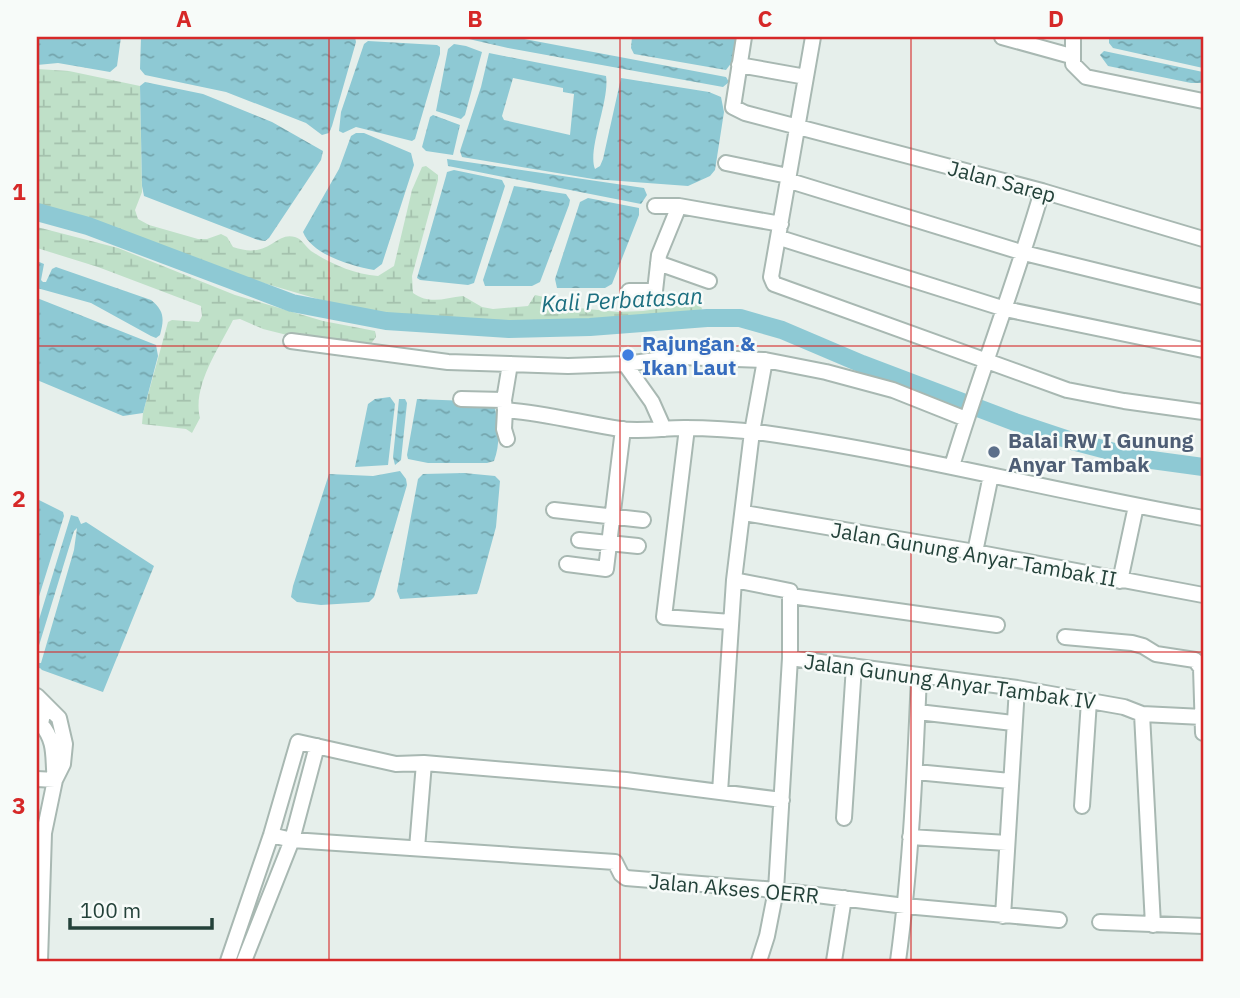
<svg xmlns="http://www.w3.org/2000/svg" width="1240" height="998" viewBox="0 0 1240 998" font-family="'IBM Plex Sans',sans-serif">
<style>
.wetland{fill:url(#wetland-marsh)}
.water{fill:url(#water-ripples);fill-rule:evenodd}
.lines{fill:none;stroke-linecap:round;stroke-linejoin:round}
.river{stroke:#8ec9d4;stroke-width:18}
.minor-casing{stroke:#a8b8b2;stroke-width:18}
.minor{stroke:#fff;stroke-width:14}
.grid{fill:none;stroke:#d62828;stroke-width:2;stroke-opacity:0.55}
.shop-dot{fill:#3f7fe0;stroke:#f7fbf9;stroke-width:2.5}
.service-dot{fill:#5c6f8a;stroke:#f7fbf9;stroke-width:2.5}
.labels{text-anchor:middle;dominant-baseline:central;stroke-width:5;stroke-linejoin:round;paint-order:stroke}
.street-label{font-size:21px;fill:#24423a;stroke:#f7fbf9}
.shop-label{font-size:21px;font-weight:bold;fill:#366cbe;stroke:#f7fbf9;text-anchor:start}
.service-label{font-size:21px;font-weight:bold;fill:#4e5e75;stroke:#f7fbf9;text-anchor:start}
.water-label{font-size:23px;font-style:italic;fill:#1c6f80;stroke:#f7fbf9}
.neatline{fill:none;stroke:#d62828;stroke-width:2.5}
.grid-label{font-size:23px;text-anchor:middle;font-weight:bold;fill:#d62828}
</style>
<defs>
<pattern id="wetland-marsh" width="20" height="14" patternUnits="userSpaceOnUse" patternTransform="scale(1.75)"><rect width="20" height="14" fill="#bfe0c8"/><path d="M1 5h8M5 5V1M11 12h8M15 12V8" fill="none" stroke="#a4c1ad"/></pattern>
<pattern id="water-ripples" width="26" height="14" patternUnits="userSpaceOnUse" patternTransform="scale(1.75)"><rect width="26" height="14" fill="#8ec9d4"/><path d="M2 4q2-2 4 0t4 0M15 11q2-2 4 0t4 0" fill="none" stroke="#74a5ad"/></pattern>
</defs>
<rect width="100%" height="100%" fill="#e6efeb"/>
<path class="wetland" d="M37,69L69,71L140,86L142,192L135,210L138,219L149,225L198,239H207L221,234L227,237L233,247C270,260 275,231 295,237C302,239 305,246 311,251C331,264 354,274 378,276L394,266L412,190L422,167L426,166L438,175V180L412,276L413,293C430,305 445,298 463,296L482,307L493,309L528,306L535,295L544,297L559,306L618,312L643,311L696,303L702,308L700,314L638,322L547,324L528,327L509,322L487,323L445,319H412L374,315L345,307L222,271L72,216L37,207Z
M37,227L118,248L235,295L323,321L375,331L376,337L370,345L291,336L263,329L240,319L233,320C219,348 192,386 200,418L192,433L186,429L142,424L143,413L168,322L172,320L199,322L202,316L201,306L98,267L37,248Z"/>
<path class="water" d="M37,37H121L117,66L110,72L58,63L37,65Z
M141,37H355L356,42L332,126L329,133L322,135L306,123L226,92L145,75L140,69Z
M460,37L519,38L726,77L729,82L723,87L508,48Z
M632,37H737L732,62L726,70L634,54L631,48Z
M1109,37H1203V68L1113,48L1109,43Z
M368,41L437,45L440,47V54L415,139L412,141L356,127L343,133L339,131L341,112L364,44Z
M454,44L466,46L482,52L465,115L461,119L436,111L448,49Z
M1104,51L1203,72V83H1191L1108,66L1100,55Z
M489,53L606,76C610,100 587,150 595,169L600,166L603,159L621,78L709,92L721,97L724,112L715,170L710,176L688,186L593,179L462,157L460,151L481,87ZM513,78L563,88V92L574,94L570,135L504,120L502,116Z
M145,82L203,94L272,122L323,151L321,160L269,238L265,241L258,240L144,196L142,186L140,86Z
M433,115L460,125L453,155L426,151L422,147L430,117Z
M356,133H364L411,153L414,165L382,264L374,270C352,266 312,255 303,232L339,169L351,136Z
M447,159L644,188L647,195L641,204L448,166Z
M454,170L502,180L505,186L474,283L468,285L420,280L417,278L446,176L447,172Z
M514,186L566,194L570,200L569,205L540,282L532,286H485L483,280Z
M588,198L639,208V215L612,284L605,288H557L555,279L580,202Z
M37,261L44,264L41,280L43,282H46L52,269L56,267L151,300C165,311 164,320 160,335L156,338L151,336L91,303L37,288Z
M37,298L156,345L158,356L143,413L123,416L37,380Z
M390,397L395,404L388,465L355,467L368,404L375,399Z
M399,399H405L407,403L401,460L395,465L393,457Z
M417,399L493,402C499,420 501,443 494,461L487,463H428L408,459L407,455Z
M400,471L406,479L407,485L374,597L369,602L321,605L297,602L291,597L293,586L329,474L373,476Z
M464,473L495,476L500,481L496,527L479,589L477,594L400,599L397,591L418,479L423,474Z
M37,499L63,512L64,516L37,603Z
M71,515L78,517L81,524L86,522L154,566L103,692L42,670L40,668L37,669V663H41L74,550L77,528L74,531L37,652V626Z"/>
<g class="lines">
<path class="river" d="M37,212L88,226L292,303L386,321L509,329L590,327L707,318H740L782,330L862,364L1015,422L1072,441L1137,458L1203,467"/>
<defs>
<path id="minor" d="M744,37L733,107L745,113L1042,191L1203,239
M813,37L771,277L774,284L1067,390L1124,401L1203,412
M1002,37L1071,56
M1073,37V64L1086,77L1203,101
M739,65L806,77
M726,163L788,176
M790,181L1024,253L1203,297
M655,206H679L781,224
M780,238L1005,309L1203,350
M658,263L709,281
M629,291H655L659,255L679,206
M291,341L448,362L568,366L625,364L679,357L765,360L826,372L893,390L966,419
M765,360L752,432L734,580L790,591V658L1017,688L1124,707L1142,714L1203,717
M510,364L504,400L505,410C544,413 581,423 620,429C641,432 663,428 684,428C710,428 738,430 764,433C912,454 1056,492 1203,518
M625,364L652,402L664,429
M461,399L504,400
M505,410L504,429L507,439
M687,428L664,617L731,622
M952,466C980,373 1015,284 1042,191
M554,510L643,520
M744,513L975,552L1203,595
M579,540L638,546
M975,552L991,475
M567,564L606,569L623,429
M1120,581L1136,506
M791,596L997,625
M1065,637L1132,643L1143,646L1156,654L1195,660L1201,668L1203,733
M37,696L59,718L65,744L63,764L55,780L44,833L40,961
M45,704L41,724C57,743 52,758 55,780
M918,712L1013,723
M1142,714L1153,925
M916,772L1010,781
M37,779L55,780
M720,792L734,580
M1082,806L1089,701
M844,818L854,666
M271,835L292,840L615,862L621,874L626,878L776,890L905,906L1059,920
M910,837L1007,843
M417,848L424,763
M1003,916L1017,688
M1100,922L1203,926
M228,961L271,835L298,742L396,764L424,763L626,780L782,800
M244,961L292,840L317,746
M759,961L767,936L776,890L790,658
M834,961L844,898
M898,961C911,866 915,771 919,676"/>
</defs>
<use href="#minor" class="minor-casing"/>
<use href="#minor" class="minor"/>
</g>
<path class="grid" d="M329,37V961M620,37V961M911,37V961M37,346H1203M37,652H1203"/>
<circle class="shop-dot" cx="628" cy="355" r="7"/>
<circle class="service-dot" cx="994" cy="452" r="7"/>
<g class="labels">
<g class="street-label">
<text transform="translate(1002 181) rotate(15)">Jalan Sarep</text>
<text transform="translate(974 554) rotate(10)">Jalan Gunung Anyar Tambak II</text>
<text transform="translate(950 681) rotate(8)">Jalan Gunung Anyar Tambak IV</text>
<text transform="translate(734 888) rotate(5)">Jalan Akses OERR</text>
</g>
<g class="shop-label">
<text x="642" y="343">Rajungan &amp;<tspan x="642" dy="24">Ikan Laut</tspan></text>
</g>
<g class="service-label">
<text x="1008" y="440">Balai RW I Gunung<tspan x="1008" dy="24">Anyar Tambak</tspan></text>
</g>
<g class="water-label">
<text transform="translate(622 299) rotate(-3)">Kali Perbatasan</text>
</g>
</g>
<rect width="1240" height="998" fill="none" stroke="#f7fbf9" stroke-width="77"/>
<path d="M70 918v10h142v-10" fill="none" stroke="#24423a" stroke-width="3.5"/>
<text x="80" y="918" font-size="21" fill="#24423a" stroke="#f7fbf9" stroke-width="5" paint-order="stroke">100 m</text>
<rect x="38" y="38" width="1164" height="922" class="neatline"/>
<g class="grid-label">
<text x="184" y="27">A</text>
<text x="475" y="27">B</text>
<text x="765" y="27">C</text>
<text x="1056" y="27">D</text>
<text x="19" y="200">1</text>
<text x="19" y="507">2</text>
<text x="19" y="814">3</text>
</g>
</svg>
